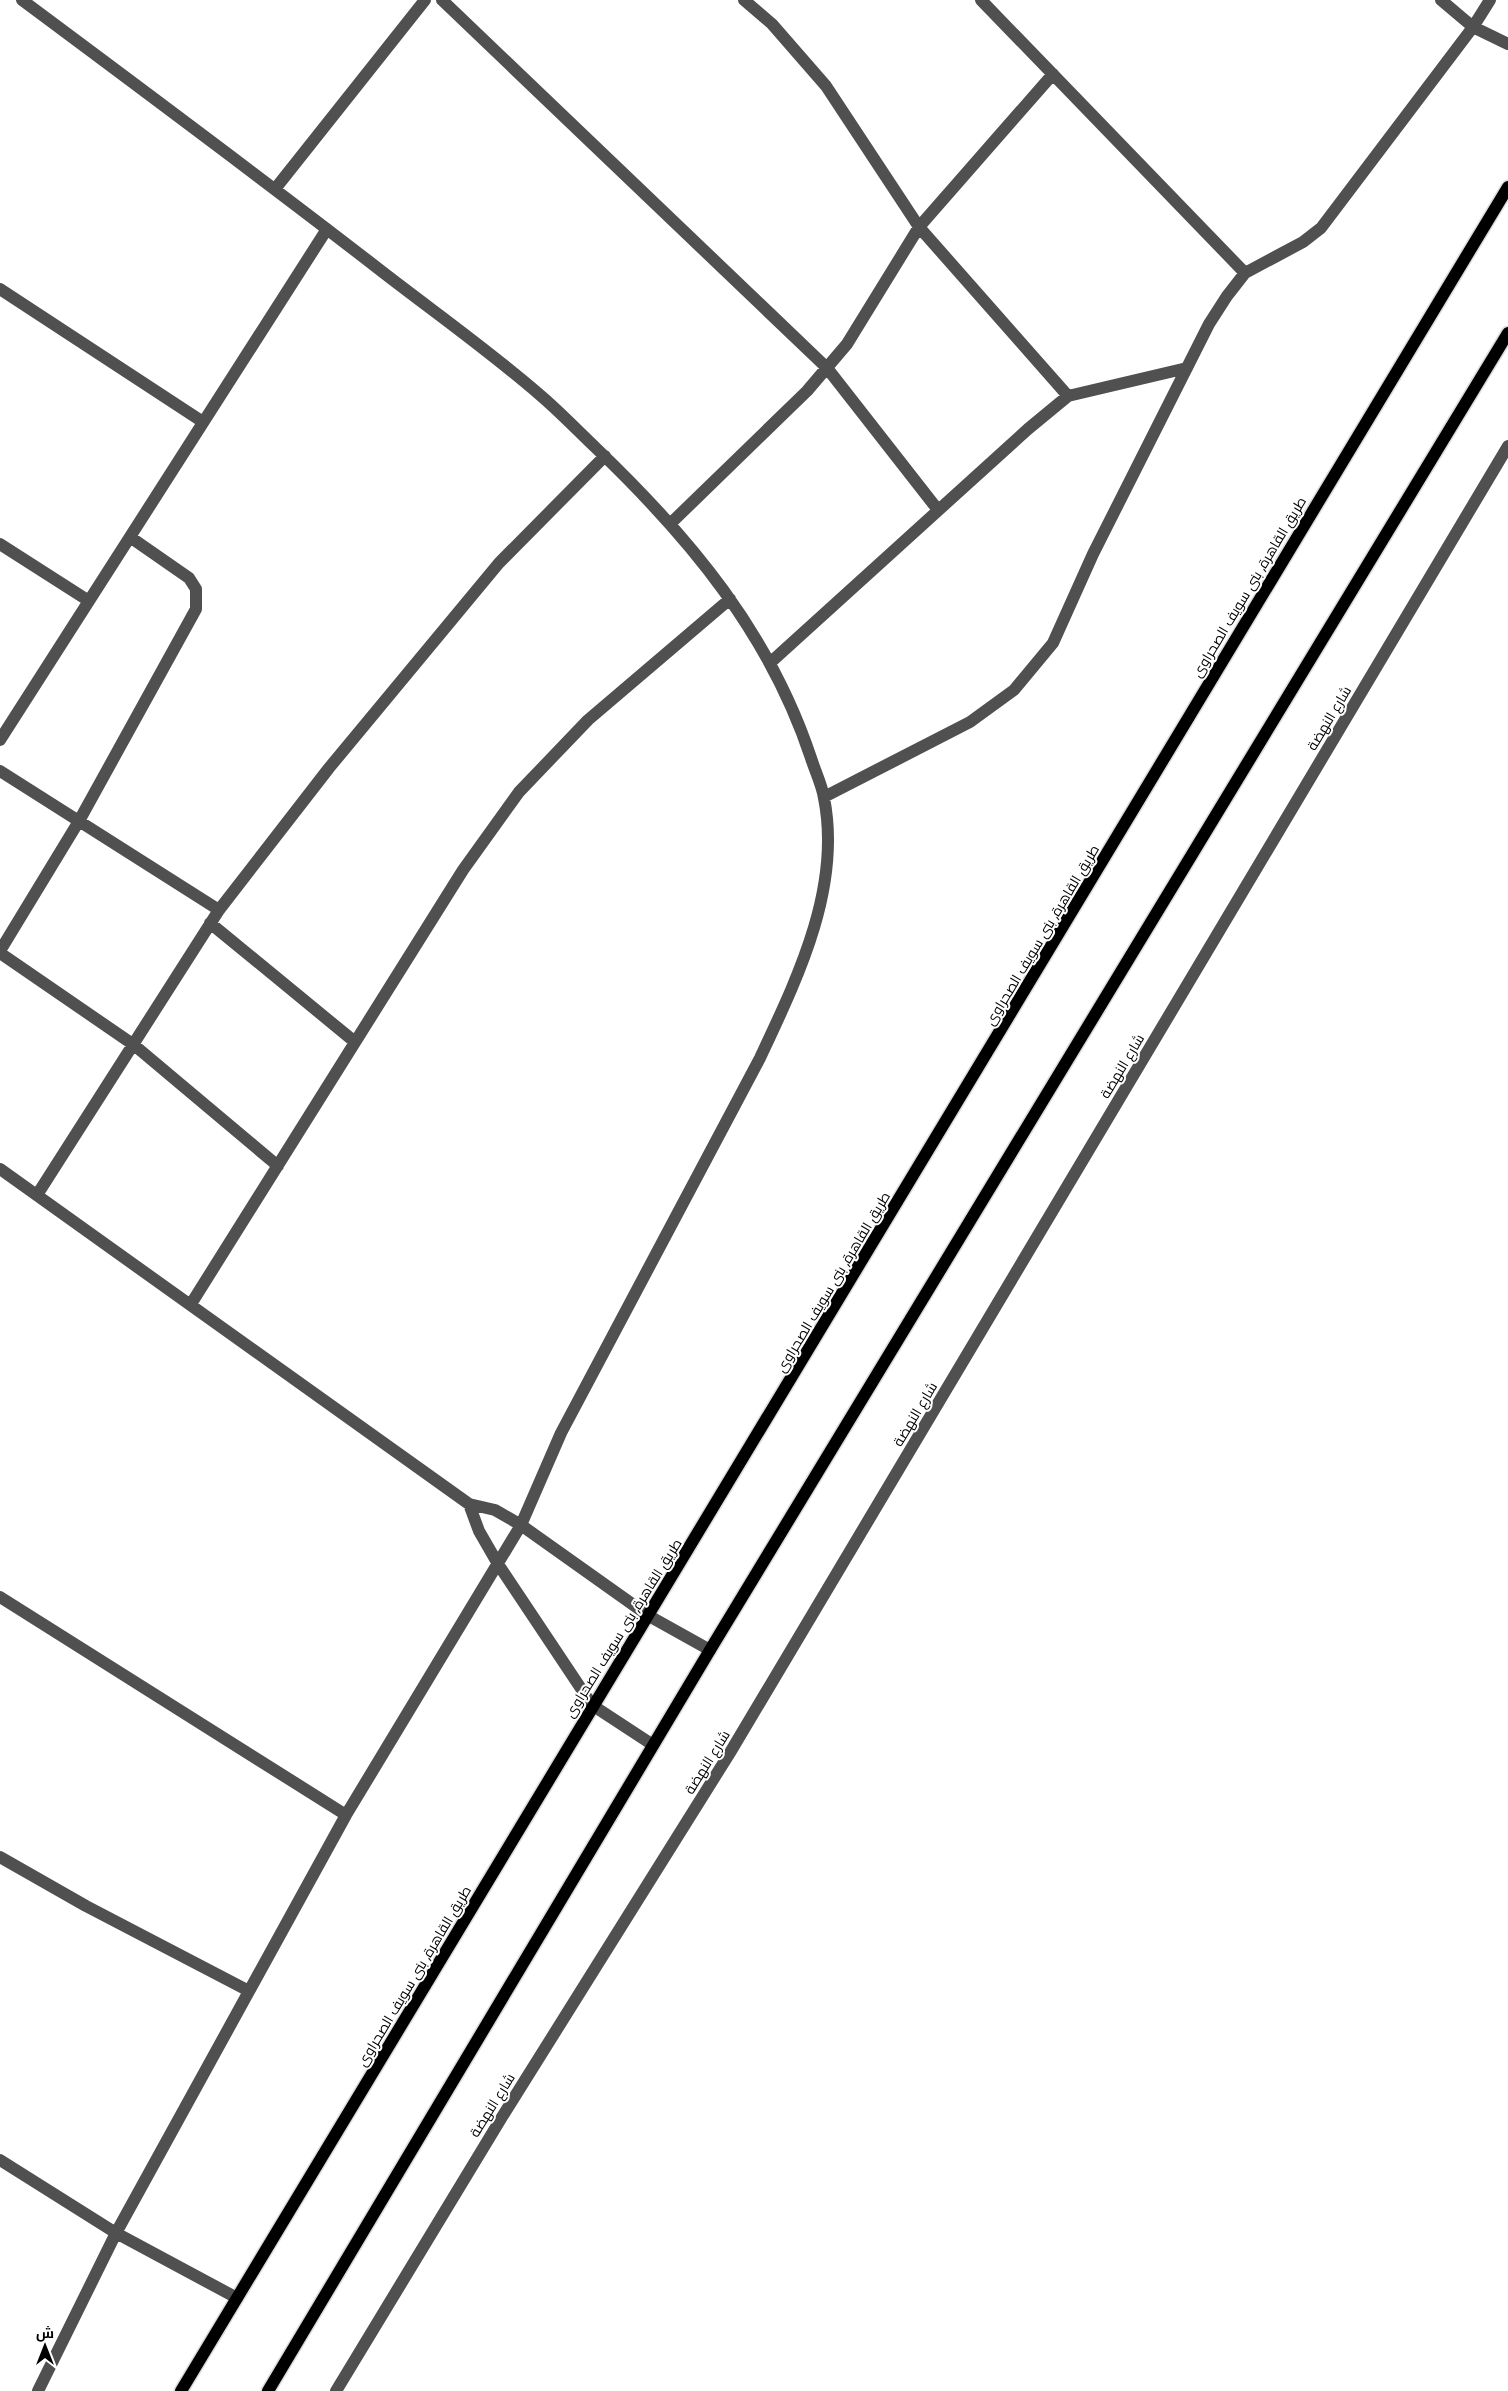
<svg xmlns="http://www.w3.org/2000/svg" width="1508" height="2391" viewBox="0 0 1508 2391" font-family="Poppins,Cairo,sans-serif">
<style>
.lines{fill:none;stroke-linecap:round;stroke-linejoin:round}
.major-casing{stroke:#dbdbdb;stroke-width:15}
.minor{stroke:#505050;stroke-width:12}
.major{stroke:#000;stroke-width:12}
.labels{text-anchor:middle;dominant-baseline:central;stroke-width:4;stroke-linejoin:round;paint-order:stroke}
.street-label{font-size:14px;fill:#000;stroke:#fff}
</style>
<rect width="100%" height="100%" fill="#fff"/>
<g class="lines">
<defs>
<path id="major" d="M181,2391L1508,187
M268,2391L710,1650L1508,333"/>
</defs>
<use href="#major" class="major-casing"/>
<path class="minor" d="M22,0C139,87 256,174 371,263C427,307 486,348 540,395C560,412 578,431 597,449C690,538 770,634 811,758C815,771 822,785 824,798C842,888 797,979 760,1058L561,1433L521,1525L346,1815L116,2233L38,2391
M442,0L827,368L938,510
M744,0L772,24L826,86L919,227L1068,396
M981,0L1245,273
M1441,0L1473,27L1508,44
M275,189L425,0
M0,289L203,422
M670,524L807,391L847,344L919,227L1053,74
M0,544L89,601
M771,662L1028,429L1068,396L1187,368
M0,740L327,229
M0,771L219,910
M824,797L970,722L1014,690L1053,643L1093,554L1209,324L1227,296L1245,273L1303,242L1321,228L1473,27L1490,0
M210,923L355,1042
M0,951L79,821L196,609V589L189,578L130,537
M0,953L134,1045L278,1166
M0,1169L469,1504L495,1510L521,1525L649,1616L710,1650
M37,1195L219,910L329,768L499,563L605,456
M191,1304L463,870L519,792L588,720L730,599
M469,1504L479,1531L498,1564L592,1705L653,1745
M0,1597L346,1815
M0,1857L86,1906L249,1991
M0,2160L116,2233L237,2298
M336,2391L502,2117L731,1751L1508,446"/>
<use href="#major" class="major"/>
</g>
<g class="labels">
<g class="street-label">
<text transform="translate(1249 587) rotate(-59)">طريق القاهرة, بنى سويف الصحراوى</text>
<text transform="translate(1329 718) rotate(-59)">شارع النهضة</text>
<text transform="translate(1042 935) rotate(-59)">طريق القاهرة, بنى سويف الصحراوى</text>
<text transform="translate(1122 1066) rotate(-59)">شارع النهضة</text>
<text transform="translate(833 1282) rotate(-59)">طريق القاهرة, بنى سويف الصحراوى</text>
<text transform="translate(915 1414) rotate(-59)">شارع النهضة</text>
<text transform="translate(623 1628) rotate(-58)">طريق القاهرة, بنى سويف الصحراوى</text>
<text transform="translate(707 1762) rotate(-58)">شارع النهضة</text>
<text transform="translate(414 1976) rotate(-59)">طريق القاهرة, بنى سويف الصحراوى</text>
<text transform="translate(492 2105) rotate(-58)">شارع النهضة</text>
</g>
</g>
<g transform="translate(45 2346)" stroke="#ffffff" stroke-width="4" paint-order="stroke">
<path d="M0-4L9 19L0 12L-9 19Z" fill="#000000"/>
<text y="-8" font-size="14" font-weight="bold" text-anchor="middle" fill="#000000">ش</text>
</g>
</svg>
